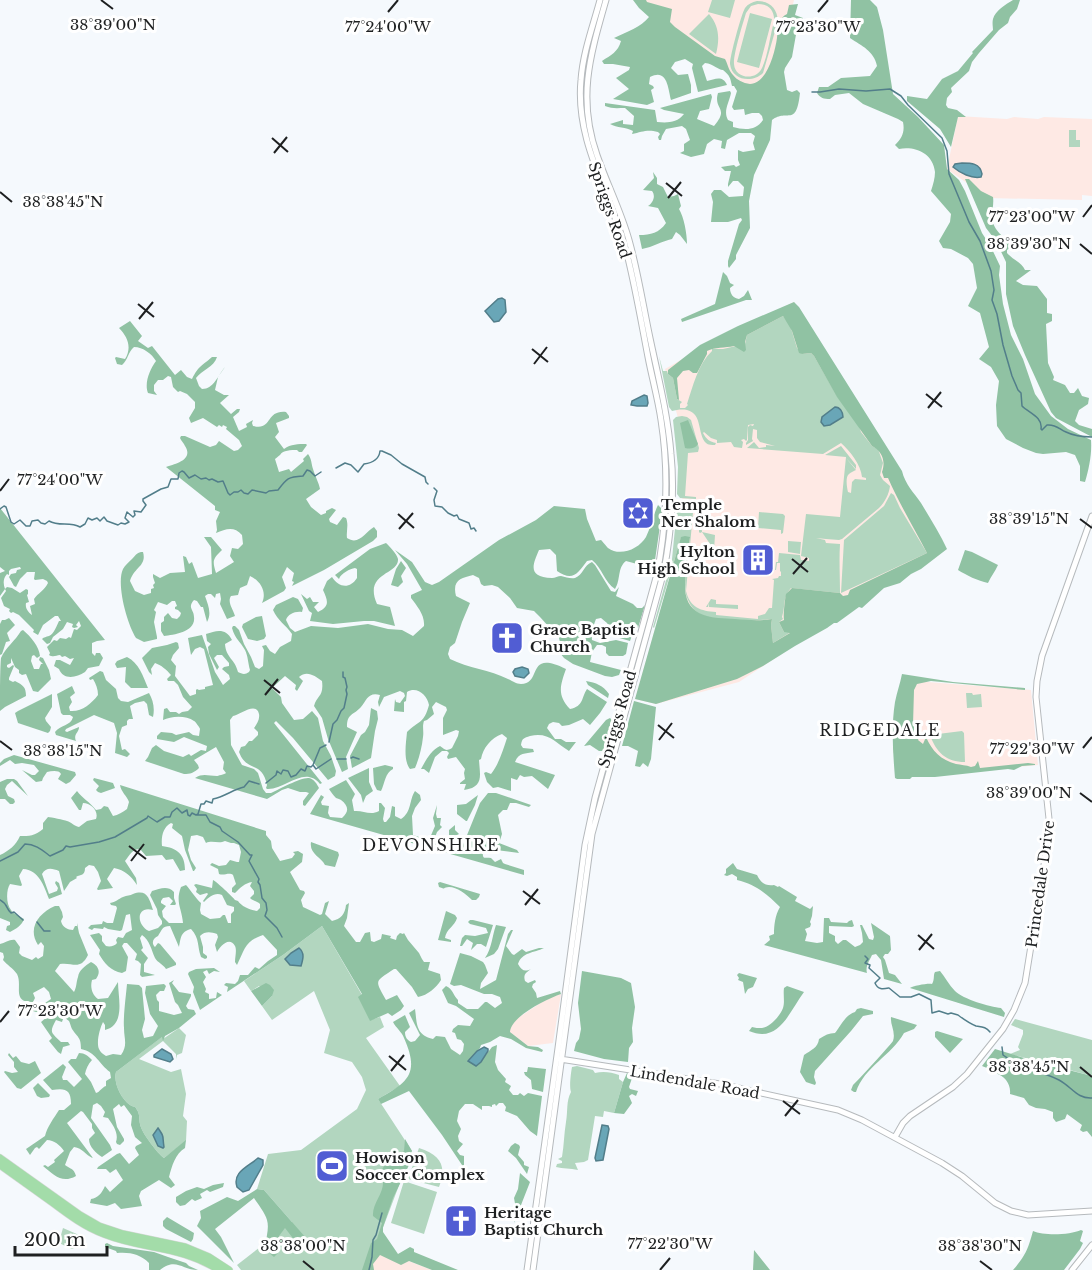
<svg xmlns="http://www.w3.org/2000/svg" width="1092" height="1270" viewBox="0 0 1092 1270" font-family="'Libre Baskerville',serif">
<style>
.education{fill:#fee9e4}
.green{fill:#b2d6bf;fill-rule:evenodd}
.forest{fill:#90c2a3;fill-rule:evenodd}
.water{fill:#69a6b7;stroke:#527e8a;stroke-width:1.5}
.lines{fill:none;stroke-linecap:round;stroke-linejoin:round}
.stream{stroke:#527e8a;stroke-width:1.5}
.secondary-casing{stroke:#b6babd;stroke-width:7}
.primary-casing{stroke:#d6d7d7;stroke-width:8}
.secondary{stroke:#fff;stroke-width:5}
.primary{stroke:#a3dca9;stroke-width:7}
.ticks{fill:none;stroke:#1e2021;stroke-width:2}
.labels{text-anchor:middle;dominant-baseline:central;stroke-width:6;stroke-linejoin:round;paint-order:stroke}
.street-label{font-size:15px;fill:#1e2021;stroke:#fff}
.poi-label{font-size:15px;font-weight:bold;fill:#1e2021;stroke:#fff;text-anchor:start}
.neighbourhood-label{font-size:16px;letter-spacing:1.5px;fill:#1e2021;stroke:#fff}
.ticks-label{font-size:15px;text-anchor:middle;fill:#1e2021;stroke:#fff;stroke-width:6;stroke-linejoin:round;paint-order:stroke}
</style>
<rect width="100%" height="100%" fill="#f5f9fd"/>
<path class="education" d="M633,0H794L769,103Z
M958,116L1007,119L1014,117L1038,119L1044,117L1092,119V196L1082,195V200L988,198L947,169Z
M794,302L944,547L739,682L656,704L635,699L672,570L681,520L683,490L679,422L665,369L712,342Z
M902,680L1031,690L1038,765L973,772L893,753Z
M561,994L553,1043L528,1046L507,1030L518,1018L548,998Z
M375,1248L432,1270H367Z"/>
<path class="green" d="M712,0H735L730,18L708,12Z
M757,1C770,1 777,8 778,21L763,73C753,83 732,81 730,64C730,56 741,15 745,8C748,4 752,2 757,1ZM758,4C769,4 775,11 774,22C770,35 768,56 762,68C756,81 735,79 734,64C733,55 743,23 746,13L751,6Z
M750,13L772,19L759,68L737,62Z
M709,14C719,26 720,38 716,54L689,34Z
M1069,130H1076V140H1080V147H1069Z
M783,316L790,325L797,348L802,354L811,353L814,356L837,396L859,426L861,432L872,446L878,449L883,463L880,475L883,480L890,486C889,494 885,502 879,508L842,539L839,540L826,539V537V539L816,538L825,540L826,543L840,544C839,561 840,576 840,593L791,588C782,599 786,604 782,617L783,619L779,622L784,632H791L773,643L771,625L772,619C756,621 712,622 698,613C693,610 687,600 686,594C683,580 689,553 690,538H681L654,628L653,627L672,559L677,508L679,505H688L691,507L693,512L686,591C690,608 701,611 716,612V615L758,619V616L765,614L769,608H772L774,580L772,579L778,578L779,576H781V572L780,571V563H777L776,570H775L776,562H778L779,553L800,555L801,560L809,561V558L801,556L806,514L840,517L846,457L825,455L841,446L856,465V469L846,458L856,470C854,471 851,472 849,474C845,477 847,488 848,492L851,493L852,482L855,479L866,480V478L862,477C861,465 850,451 841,443L823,454L747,448L754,442L759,448L766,447V445L775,446L760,442L757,438V430L753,429L752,439L753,441L746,445V443L748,440V427L750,425L753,426L754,424L748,425L747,440L746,441L744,439L741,440L743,442L742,448L734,447L731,442L717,443V440L711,438L704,432L703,433C706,439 710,442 716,443L715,445C712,445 708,445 706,443C697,434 703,414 687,410C682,409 676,410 672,411L669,407L659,356L663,371H667L668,374L673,378L677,399L682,402L680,404V408H685L688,405L687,404C693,386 698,364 712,351V349H723L745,344L747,335Z
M682,416L687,417L691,420L699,448L698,452L688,453L685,496L696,497V499L680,498L677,494L678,467L673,420L676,417Z
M891,493L894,495L900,508L927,553L841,593L844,540L884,506Z
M759,512L783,514L785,516L783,533L781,534V530L758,528Z
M699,513L702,514L701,523L702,532L715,535L714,550L702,532L700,533L699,532Z
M788,541L801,542L800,554L788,552Z
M711,599L716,600V604L738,605V609L709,607V603L708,607H706Z
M966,693H972L973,695L981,694L982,707L967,708Z
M962,731L964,733L965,762C946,762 936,752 930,735Z
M322,926L362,995L370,1020L380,1017L384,1027L366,1038L400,1086L378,1099L412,1151L367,1270H241L237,1265L292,1222L264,1190L257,1189L268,1154L301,1150L357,1109L366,1090L362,1077L352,1062L324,1053L330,1030L314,991L272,1020L262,1006L272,996L259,986L251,991L244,981L283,955Z
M1015,1019L1092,1040V1076L1010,1054L1020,1050L1018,1047L1023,1034V1030L1011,1025Z
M179,1028L186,1035L182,1053L177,1055L176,1059V1054L163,1041L139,1059L171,1072L181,1069L186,1094L183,1116L187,1121L186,1141L164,1158C158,1154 141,1132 140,1124C139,1120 140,1114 137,1110C135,1105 134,1108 130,1105C121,1099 113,1082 116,1072L163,1036V1039Z
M577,1066L593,1070L595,1073C603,1071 611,1072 619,1075V1079L623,1082L614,1113L604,1111L603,1117L595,1116L588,1160L584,1162L575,1163L578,1170C570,1168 563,1169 556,1167L557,1164L562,1163V1161L558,1159L562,1157C564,1145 564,1134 566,1122C568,1111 566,1101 571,1092C569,1087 571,1072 572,1067Z
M419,1148C441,1155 447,1166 439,1187L408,1179Z
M404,1181L437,1192L424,1234L391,1223Z
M63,1228L79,1235L77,1239L72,1238V1239L76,1243L74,1248L72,1249L59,1243L58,1241L61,1235Z"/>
<path class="forest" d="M633,0H646L647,2L672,9L670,22L675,27L715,56L725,59C728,64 728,70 733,75C737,80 743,83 750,84C767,84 775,52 777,38C778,29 778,18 787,14L789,5L798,4L795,15L803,18L801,29H797L792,57L785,68L784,72L787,90L792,92L797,90L800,93C796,128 788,108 772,120L770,140L754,175L749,201L750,228L736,255V259L729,268L728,266V261L739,224L742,220L741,218L728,222H711L713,202L711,194L714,190H721L729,197L743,196L744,187L738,181H733L728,187V184L731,171H725L721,167L734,165L736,167L740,165L738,160V150L743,152L755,150L753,143L755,136L751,133H739L727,140L725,149L721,148L722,141L714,139L707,144L704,154L691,157L680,153L684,151V144L690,140L686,129L682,126L666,129L662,136L661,140H659L658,137L660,134L658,132C647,129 642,132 632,134L633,131C626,127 617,128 610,124L623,120V124L633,125L634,116L625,108C618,108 612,109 605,106V103L655,110L657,122C667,123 677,123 684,114L664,110L660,108L711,94L712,97L709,109L700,111L697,119L714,126C730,107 713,110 718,93L730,91L731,93C729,103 723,111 728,120L733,122V127C744,130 756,131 763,120L762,116L759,113H752L745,115L744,109L734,110L732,107L737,91L734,86H732C730,77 730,76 723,70C718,70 714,64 705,63L702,66L707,81C715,79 723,75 727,85L698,92L692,68L693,64L685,59L675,62L671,68L678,75L688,74L691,85V93L671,100C668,87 667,68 650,77L649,84L653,86L654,88L651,90L654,102L647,105L613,99L629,89L616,78L629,70L630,67L613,64H604L602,61C611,55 618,52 621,41L614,38C627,32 641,27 649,17L639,8Z
M851,0H870L877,7L883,30L893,94L918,117L944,145L947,169L959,180L965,191L982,233L991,247L1000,266L999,275L1003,304L1011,335L1023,359L1035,394L1051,416L1068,429L1091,440C1092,454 1089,469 1085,482L1080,481V466L1075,455L1066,452L1043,454L1036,453L1023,448L1006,439L997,426L996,405L999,381L991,367L979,359L989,347L980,313L968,306L977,288L973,264L968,258L951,249L943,248L939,241L950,222L951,214L931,191C933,185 935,178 935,172C933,153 915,146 899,149L895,145C902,138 905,132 903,122L898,119L863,104L849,93L835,95L830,99C824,99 820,98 817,93L819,87H828L841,78L870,76L877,66C874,51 862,46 850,38Z
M1013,0H1020L1017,9L1010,17L1008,23L999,30L979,53L972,62L969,71L951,88L952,92L947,98L946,105L948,108L957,110L966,117H958L951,147L940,129L907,101V96L927,99L942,79L958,71L973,53L972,52L993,30C993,27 992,23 993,19C995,11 1006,4 1013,0Z
M653,172L657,178V184L663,187L668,197L674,196L678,194L681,206L679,209C684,217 687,234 687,244L680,235L676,232L672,239C662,241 653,247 642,249L639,235C651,235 659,233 666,223L658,208L648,206C653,203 656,196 652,191L643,190L654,178Z
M965,179H969L981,191L993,197C994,204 992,210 992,217C993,231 1004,238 1014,244L1007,250V253C1012,259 1022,263 1025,270H1031L1016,281L1023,285L1037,286L1047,299V313L1052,314V321L1046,324L1048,363L1054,377L1053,380L1065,385L1070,393H1074L1078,388L1082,396L1089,398L1088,404L1079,410L1075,421L1079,425L1092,429V437L1056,418L1051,412L1025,355L1013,326L1006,294V262L996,241L986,228Z
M723,272L727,276L730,283L734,285L730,288C730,294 733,298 739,299L744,296L748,290L752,300H746L682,322L681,319L715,304Z
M794,302L799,307L902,471C905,484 914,493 921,503C930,518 940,534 947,549L921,569L911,574L900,583L884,588L862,608L859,607L837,623H834L827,628L795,646L763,666L737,679L656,704L635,699L681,537L685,536L690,537C688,554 685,572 685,589C687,618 713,618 735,619C748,620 760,621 772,619L771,625L773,643L790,633L784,632L779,622L784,620C783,616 785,599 786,594L792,588L840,593L843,596L848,595L850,590L927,553C914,528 899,503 888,478H884L882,472C886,461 882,451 872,446L837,397L814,356L811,353L802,354L799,353L792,331L783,316L747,335L745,342L746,350L744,352L734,346C725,348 715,347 707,351V354L697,373H693L689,370L683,371L677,378L679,400L677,399L673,378L668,374V370L700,345L738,326Z
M130,321L142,336L138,341L148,348L152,346L175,375L181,370L187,377L192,379C199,365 202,366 212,357H217C214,367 202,370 196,378L199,386L202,389C214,389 218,375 225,367L218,377L215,390L224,395H229L220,403L231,414L237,409H240L239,412L233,417L239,431L247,427L246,424L253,420L252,423L253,426C273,431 265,410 286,412L289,416V418L276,423L279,432L275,437L284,449C291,444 298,444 306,444L307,445L302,452H299L297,450C291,450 283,450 280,455C278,456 277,458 275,459L279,472L289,469L291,472L304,461L303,459L308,454C312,460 311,463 313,469C315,476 319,483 320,489L306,499L311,507L321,515L326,513V511L332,508L336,510L329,519L330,522L337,525L343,517L346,518C349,525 346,531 347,538C359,546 365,532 374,527L377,531V537L373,541L324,570L292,586L294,582L292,581L294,573L287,567L282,577L286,588L284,591L262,603C267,592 261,581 250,576L247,585L240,588L238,595L231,596C227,602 233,609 235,616L227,619L220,604L221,599L220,593L216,594L215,598L211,594H208L205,596C208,605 212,613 207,622L203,607H201L197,601L194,600C187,608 194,609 194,617C196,632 174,635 164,636L161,631V623L164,621V617L168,613L172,618L177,619L180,616L181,613L178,610L175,609V607L177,606L175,601H172L167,605L158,602L154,610L156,612L154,622L157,637V639L144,642L136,638C127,624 116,584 123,569C125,565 129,562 132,559C137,554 137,552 143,552C147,566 134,567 130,581L135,591L144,595L151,593V589L154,588L153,585L155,583L153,577V574L160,578L170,573L185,572L183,556L186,557L189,564L192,562L198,578L212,574L211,547L204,537H211L222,550C213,559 212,560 216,573L234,562L230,556L232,548L238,549L243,544L242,535C234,526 226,529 216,533L217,530L216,521L220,512L215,510V506L166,467C175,464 194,460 185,446C184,443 181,441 180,438L181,436H185L210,447L216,445L219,441L234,451L238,450L242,446L239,440L226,429L227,427L223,425L222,427L219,425L217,427L203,418L191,423L189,418L195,408V402L187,394L180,391L178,392L173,387L171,377L168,376L163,380H158L154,385V391L157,395L148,393C144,383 150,369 156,361C152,354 143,347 134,347C128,352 128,360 122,365L117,364L115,358L116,357L125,359C132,348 128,337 119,328Z
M688,420L698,444C695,449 690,449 685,448L680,423Z
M658,505L661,508L662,512L654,567L652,568L626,561C617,568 621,580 615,589C605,583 602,568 592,560L587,561C578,573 573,582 557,571L556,555L550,549L539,550C532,566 528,577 552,578C555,578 558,576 561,576C566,577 570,579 575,578C583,575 584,565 592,562L595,565L611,591L615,592L619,587L616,596L633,604L637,608H642L645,605L638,628L635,627L630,641L616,637L607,623L601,618L596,619C594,624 591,634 592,640L600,643L616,640L628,643L626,654L623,656H609L606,653V647L602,645H597L592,652L590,662L621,670L619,675L612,677L605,676L573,664L564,658L560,653V642L559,638L540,617L534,611L517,608L510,598L498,587L492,585L484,586L481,584L479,578L473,575C461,578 452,580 456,596L470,603L462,622L455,643L450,647L448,654L450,659C468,668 490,670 508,679C513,681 516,684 521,684C543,684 525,649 566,669C560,686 557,695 570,709C584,706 581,698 587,689L607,702L600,713L590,725L583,719L569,725L562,726L559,723L553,722L549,724L547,728L555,739H561L566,742H576L569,751C554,742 549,732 530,736C524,738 522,738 521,745L523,748L533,749L534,752C525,754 519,752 515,762L555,775L548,789L532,776L524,777L520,775L517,780L511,778V791L498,787L493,788L487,782L484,773L486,772L491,774C499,764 503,750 507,738L502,734C491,738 483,748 481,759L479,760C480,776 484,787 464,790L466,784H460V783L465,779L464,773L465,769L456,757L448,759L447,757L449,753L447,751H442L435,757L429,773L424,769H421C426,760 431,750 440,746C445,749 445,752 452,748L458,736L459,731L456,730L443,735V718L447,710L446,707L436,702L432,707L434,714L427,720L424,721C422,727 424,731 423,737C422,747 419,759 415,768L410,769C403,760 406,743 407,732C419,720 424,724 429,705C427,695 417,686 407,692L406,701L404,702V712L394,711L395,699L396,702L400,703L405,696L404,693L400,691L384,697L379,707L378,702L380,695C368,692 367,700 361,707C353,716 347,713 347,727L357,732L346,757L348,769L342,772L328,739L322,718L314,706C317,695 324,697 322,681C315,676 307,670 299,677L303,681L297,691L295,689L296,685L285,676L272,688L281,697L282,703L294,720L303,719L312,711L318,718L323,741L331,756L336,771L335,776L328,780L293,738L276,721L274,723L322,783L320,784C304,765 286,790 267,789L266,788L267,785C262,760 247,773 239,752L241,747L245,746L249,741H252L258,735V732L254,728C257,724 260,719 259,714C256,701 240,715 233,716L230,720L231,745L242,765L254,769L258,773L263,789L266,793H271C280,789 301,777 309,778C314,779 317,784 319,788L305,806L303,805V801L309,793L306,792H300L288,788L282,790L267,799L195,778C203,773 208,776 217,776C217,776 225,774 226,773L223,769L224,762L216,747L194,760L198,765L199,768C194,773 190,774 184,774L145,761L148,757L152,748L156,745L164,751L183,757L189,754L191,756L201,750L206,751L207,746L184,737L174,742L157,739V736L161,732L172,733L176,735L189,732L193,735L199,736L200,729C200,728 195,721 194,721C186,715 171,716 163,720L164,709L167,708L170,712H176L179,714L182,712L188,711L192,707L183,697L178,685L174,681H168L167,679L171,675C167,670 161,665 155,663L151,669L152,675L149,672L142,658L152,648L167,645L176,642L178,643L179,648L173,655L171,660L176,666L175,676L190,696L196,694V690L197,689L199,690L205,689V687L213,685L204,649L200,647L195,649L191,655L188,638L202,635L215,672L223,685L230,679L229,675L222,669L224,667L229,666V663L222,655H217L214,658L219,667L217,670L209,654L208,647L211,644L207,641L206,634C217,630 226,628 232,640L225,644C226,658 235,659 238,672C242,674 245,675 249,672L250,670C248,663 248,656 245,650C240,641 235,639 232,628L233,626H235L239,630L244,644L251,657L255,667L259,669L263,666L264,650L262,646L266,645L270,651L275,654L280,647L291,641L292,634C285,624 278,621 273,610L276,605L293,597L298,599L303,608L302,612C295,611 288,614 286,620L290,628L295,632L311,626L338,628L368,624L388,629L402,630L413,636L424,626C425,615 417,606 411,598V595L422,590L407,564L395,550L412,562L425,582L432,585L439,582L499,540L536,520L554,506L585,509L587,519L596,541L601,540C602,541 607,547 608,548C620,557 639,549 646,537C651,527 653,515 658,505Z
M0,508L105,640L97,641L92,643V653L95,656L96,653H100L103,658L99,666C95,667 92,667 88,668C87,669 86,671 85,672C76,678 63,680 59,669L54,666L56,660H60L70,665L74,658L70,659L65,656L62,657L60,655C56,655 54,658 49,655L50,653L47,647L54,640L57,641L60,638L66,639L69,637L71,638L74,629L77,630L81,626L79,621L76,625L78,627L74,628L72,627L73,624L67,622L63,629L53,637L50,643L47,644L42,639C44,637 46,637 49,636C54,634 57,625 59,621H61L58,616H55L43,625L38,635L33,632L34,630L19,615L13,612L11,613L9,611L10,609L4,606L1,598L6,591L5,589L0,596V573L5,571L0,567ZM20,567L21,569L17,570L16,573L11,574L9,577L14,586L16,587L20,579L27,572H35L34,579L35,580L43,579L47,581L48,583C44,591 38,593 34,599L35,604L30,606L32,615C28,612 25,608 26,603L29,602L27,595L28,594V590L26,589L20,593L12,588L7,587L5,589C3,584 3,578 7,574L9,575V571L11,569Z
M386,543C389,546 397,554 398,559C399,575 363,572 377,604L390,607L395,626L374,621H364L333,624L310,621L312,613L309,611L301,594L307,599L310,597L313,602H319L314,607L318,612C330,606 328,601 323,590L327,581L332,577C339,588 350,589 357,578V569L355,568C350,569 341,573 339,579L335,575L370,549Z
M965,550L972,552L998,565C995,572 991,576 988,583C978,581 966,575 958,570Z
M401,561L406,568L401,576L403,582L398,587L391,585L396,569Z
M262,616L266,636L264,639L257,641L248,639L242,627L243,624L256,617Z
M9,618L15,625L7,633L10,641L6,642L2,654L0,655V624L2,620H5Z
M23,630C31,637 39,646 40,656L37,658L34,655L32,656L31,661L34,669H39L41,664H43L39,660L40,657L43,658L49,670L51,679L38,692L33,691L26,674L22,675L19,673V670L15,667L11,658V663L7,665V667L9,668L13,665L14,666L9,678V680L13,682L15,681C23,685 26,687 26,696L5,707L0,711C0,700 0,666 1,658C6,647 15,641 21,631Z
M127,657C139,663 143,676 148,688H131L125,682L126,667L117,668L115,664L117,661Z
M100,671L103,672L106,680L116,689L118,698L121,701L128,702L149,693C153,700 155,708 153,717L149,715L147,704L144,701L135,703L130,706L133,719H129L127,721V725L122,727L119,736L122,750L125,749L130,754L127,757L115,753L117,733L114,723L94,715L66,729L65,731L67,732L79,727C79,733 73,734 76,741L56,735L55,732C60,725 71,726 73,717L70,715H63L61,713L57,694L72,686L75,693L70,697L72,702L69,707L70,711C82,712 91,704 98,695C98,689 96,684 93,679L90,680L89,678Z
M902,674L953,682L1025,688V690L931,681L917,684L914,690L913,725L914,727L921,732L918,740L923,744L926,737C932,751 941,760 956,764C961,765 966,765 971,767L975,766L978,761L980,768L1028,763L1035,764V765L1022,766L1014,770L1008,769L935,777H912L910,779H897L895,778C893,753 891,727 895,702C897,692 900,684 902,674Z
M586,681C596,683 603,685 609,694L608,698L588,685Z
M52,694V707L45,718L46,721L51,727L50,731L48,733L18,723L15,713L18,711Z
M634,701L656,707L651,759L648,767L643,763L640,767L635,766L638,751L628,746H622Z
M371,708L377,711L378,719L375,731L371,758L352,768L350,756L361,735L365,732L369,725Z
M610,718L612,720L604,751H599L590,745L584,746L606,720Z
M14,755L75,772L76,775L70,782L66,784L58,779L61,774C59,770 52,771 47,772L43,778L42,781L36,782L22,770L32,775H35L39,771L34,765L22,763L15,764L10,760L0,766V763L4,759Z
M385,765L393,767V769C385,773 385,783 381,791L377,790L374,784L373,768Z
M369,768V782L373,791L366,796L363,803L361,795L348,778Z
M94,778L113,783L115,788L101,793L98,792L96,790L99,786L93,780Z
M7,779H14L17,781L28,796L12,781L7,785L5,789L8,796L14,799L15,802L13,804H10L5,799H0V782Z
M346,780L355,794L352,800L354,811C363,810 370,816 379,811V803H381L385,808L383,819L384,822H386L390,817L392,806L395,807V816L401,819C412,812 409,800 415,791L420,795L421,800L415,808L412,816L413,835L429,840L435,826L433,818L437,805L436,814L437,818H441L440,825L442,827L437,832L434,840L444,844L449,836V830L455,825V830L459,834L455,836L450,846L461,850L480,803L488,793H496L531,805L529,807L516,803H510L507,810H503L498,815L502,834L499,843L517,850L519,853L488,849L483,851C482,860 485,857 491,858L495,862L501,859L503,863L505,864L524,870V875L310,814L321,795L324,797L321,802L322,805L329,806L328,813L330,817L342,818C349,812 349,806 341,800C340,799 338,799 336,798C333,795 331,792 329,789Z
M120,785L266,831V835L271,841L272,848L280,861L292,858L295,854L293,852L298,851L303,854L302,862L290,872L300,890L304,891L305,893L301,900L303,907L320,915L322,914L325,903L329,901L325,914L332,921C341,919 345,914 346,905L349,903L347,918L344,926L356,942H360L365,933L370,932L371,941L374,942L381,939L382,934L391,936L390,938L396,940L397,936L400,933L403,934L404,933L408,940L419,953L422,959L424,962H430L428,970L440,974L441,980C436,988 428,995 418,997L412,987L396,969H394C375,982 374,979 386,1000L397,995L404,1006L401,1010L392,1016L388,1013L370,1021L358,997L362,994L322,926L283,955L227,992L228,987L224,985L226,983L235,984L238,981L240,975H248L255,967L259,969L268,961L277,955V950L263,935C245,941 245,949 237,965L235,962C235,957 237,950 235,946C229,935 219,948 217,952L215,945L218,937L217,934C211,932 205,931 200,936L203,947V953L207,956V958L205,959L201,957C197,946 200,939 191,929C180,932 181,938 179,947L170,926C162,926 162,930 158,936C153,938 151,943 155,947L158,943L160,944L176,963V965L166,969C163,964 158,963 155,958C151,949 150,941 142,935L140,938L143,948L141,950L148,958L144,964V972L155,975L142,977L140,975L141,964L138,961L135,960L137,954L127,943H124L122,946L128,957L126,971L122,973C111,971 104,963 99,954L100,950L90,935L99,933L102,936V941L106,946C110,947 115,946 117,943L116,940L118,937L123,938L126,933L132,930L130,914L126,915L122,930L120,931L108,929L104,927L103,929L94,928L92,930L88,928L91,925L102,924L103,921L107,923H113L117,908L116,906L111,905L110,903C116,902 118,899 123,897C127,895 130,896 133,894C147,889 149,898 153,910C136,905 136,925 149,931L158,928L162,924V921L158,915L157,909L150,895L152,891C160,889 167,885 174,892V898L176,904L175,905H170L173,901L169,897L163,898L161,901V903L166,906L162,911L163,917L169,923H183C182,909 175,902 181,887L186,885C190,889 196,899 201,903L200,910L201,914L210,919L220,918L223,915H225L228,923H231V914L234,911V907L227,905L222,895C215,892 209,897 204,902L203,901L208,894L207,893L200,895L196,892L197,889L194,885L196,884L212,888L213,880C217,882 233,897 235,900L238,901C241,906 250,910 257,911L260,908V904C257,901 253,901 250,898L254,894V891L250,886L252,882C245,883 240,888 235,893L232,892V888L236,884L233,875C229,872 224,876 219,874L218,869L210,865L212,863L219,866L226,865L230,860L237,862H239L241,852L239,845L234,843H231L225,841C219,844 212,840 206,843L203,837L197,835L191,836L188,850L191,860L196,868L194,871H193L185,850L182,836L172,828L173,824L171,823C163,827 161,837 162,846C177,848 185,854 185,870L180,871L173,859L166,860L162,855L146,856L140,849C132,849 130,855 125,861L136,878L137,885C131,876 125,870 114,868L107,879L113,888L98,890L97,889L101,881L98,872L94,866L89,865L85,868C85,876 81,874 76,877L77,878L70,882L64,891L59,871C52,868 46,867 42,874L49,894L57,891L58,888L55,883L56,881L59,883L62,894L49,899C44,886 39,870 23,869L19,876L22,885L21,886L10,884C6,890 6,904 11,910C13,914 21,917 24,919C22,925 16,929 10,932L6,930L7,926L10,925V922L0,918V855C9,851 16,845 20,836C29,836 35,836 43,829V823L48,817C51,817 64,820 67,821C71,822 74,826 79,827L87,821L96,819C99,811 91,803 83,803L81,810H79L71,798L77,791C82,798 90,802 96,810L101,809L104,806L108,807L113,816C118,815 123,812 127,809L129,802C127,796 121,792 120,785Z
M478,795L475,805L467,821H466L457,814V805L466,804Z
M311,842L338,852L339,855L335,867L325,865C321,857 309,854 311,842Z
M733,863L737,869L757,875C761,883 765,886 774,885L778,887L779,886L797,897L795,901L810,909L813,906L812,916L810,922L811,924L810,927L805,929L807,934L805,941L817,943L823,942L824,918H829L831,922L847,923L849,921L852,920L854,926L852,927L829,926V933L835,936V941L838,944L843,940H846L855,947L860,945L863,942L862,933L860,925H862L869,939L873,940L874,937L871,923L890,936L891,950L888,954H885L883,957L885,960L889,973L895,975L902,984L884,979L881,960L876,954L872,955C870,960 865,966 867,973L764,945L770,940L769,936L774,934C774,926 775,915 780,907C767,894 755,884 737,880V877L732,874L727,876L724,875L726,873V869Z
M440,882L480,894L479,897L476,900H472C466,894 457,887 449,887C440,888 448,890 439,887L438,883Z
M55,906H59L62,912L63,917L61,921C62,927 68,930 73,930L75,926H77V923L79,933L88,955C80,971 73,962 60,964L55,971L74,992C77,986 76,983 78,977C79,970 85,966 91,962C99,966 101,972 96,979L92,980C90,987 92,995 98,999L108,998L118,982C118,997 126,1025 105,1030V1025L103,1022C100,1028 96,1042 99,1049C100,1052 103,1054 106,1056L113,1054L121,1055C128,1045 124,1039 124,1028C123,1018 126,995 127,984L139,985L142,988L145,1019L142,1030L144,1038L153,1036L158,1026L150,1014L145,993L146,986L164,984L166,986L164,991H160L156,995L157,1000L159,1002V1011L174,1015L182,1013L178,1005L175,1002L169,983L174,980L172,983L179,992L191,994V996L186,1006L188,1009L194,1010L196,1014L179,1028L165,1036L163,1041L162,1037L116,1072C113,1082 121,1099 130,1105C134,1108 135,1105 137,1110C140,1114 139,1120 140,1124C141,1132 158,1154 164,1158L186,1140L185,1148C175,1154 172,1166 169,1177L175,1185L171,1188L159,1180L141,1191L139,1196L142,1206L121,1209L115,1203L107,1206L90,1203L91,1199C98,1198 102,1193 105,1186L110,1192L123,1180L116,1169L110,1173L106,1169H97L98,1167L117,1154L120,1153L129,1164L139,1155L135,1148L136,1146L142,1143L135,1137L131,1125L132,1116L124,1105L121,1107L119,1104L113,1109L117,1127L124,1139V1141L120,1145L117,1144L116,1142C119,1133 113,1125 108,1118L103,1117L105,1112L101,1106L97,1103L93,1105L91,1118L110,1145L112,1150L102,1157C96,1153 89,1147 89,1139L95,1133L92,1128V1124L83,1112L81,1111L67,1123L93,1158C85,1155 83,1148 74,1147L70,1152L65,1165C70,1169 74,1168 76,1176C62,1184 54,1175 43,1166L45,1165L48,1167L55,1162L54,1160L64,1151C60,1145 54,1140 47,1140L39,1149L37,1147L35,1148L30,1155L26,1149L45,1136C47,1127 54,1118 59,1110H64L71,1104C71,1089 65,1088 52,1090L43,1080L63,1064L66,1067L62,1077L63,1080H67L74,1087L82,1079L68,1062L71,1059H76L79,1053C85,1053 88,1056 92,1060C88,1064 86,1069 85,1074L91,1082L96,1093C100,1092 102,1087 106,1086V1081L111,1078L110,1072C99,1064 96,1052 81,1049C81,1037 78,1038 72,1029C71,1027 70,1023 69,1021L65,1018L63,1019L62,1022L56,1020C49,1033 51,1032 61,1042H68L70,1045L63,1047L61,1054L58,1052L49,1041L52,1038L41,1022L47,1017L45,1011L36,1012L27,1009H36L51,999L49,992L44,987L33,993L35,998L33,1002C11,1003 23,985 17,974C13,968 7,965 3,960L4,957L3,953L0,952V944C5,943 10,939 15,940L20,947L19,953L22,956L32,960L36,957L38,959L43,956L44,946L41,942L38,945C27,928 39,913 55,906Z
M446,911L455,915L457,918C455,926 446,929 445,938L451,940V942L438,940Z
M470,920H473L493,925L486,947L481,944H477L471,950L473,943L467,939L462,946H460L462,938L465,935L475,936L488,933L486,928L470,924L468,922Z
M496,925L506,927L498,949L494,954L485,958C492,948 492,936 496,925Z
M511,930H513L506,946L512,954L514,955L522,949L526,952L539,948H544C534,953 522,952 518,964C522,971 525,972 531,969C526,973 523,974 525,981L528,983L535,980L536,982L533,984L532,987L536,993L537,998L560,991L561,994C547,999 511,1016 510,1032L528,1046L538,1047L543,1050L542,1052L526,1048L511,1039L500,1036L490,1042L481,1045L480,1048L468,1061L478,1065L492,1047L497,1045L495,1062L498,1070L506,1079L505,1082L511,1086L509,1090L513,1095H518L520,1093L524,1096L528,1093L542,1096L537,1136L530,1131L517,1116L505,1111L506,1107L503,1103H499L496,1106L495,1104L492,1105V1107L489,1106H482V1110L473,1104H465L459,1111L457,1121L461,1129L458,1136L459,1141L463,1144L457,1151L460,1155L464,1156V1168L442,1135L409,1091L381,1104L378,1099C408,1082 420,1074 404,1038C402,1032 396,1028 393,1022L405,1015L410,1027L405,1032C405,1037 407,1040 411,1042L415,1041L420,1035L409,1013L415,1009C417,1022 415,1035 433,1039L436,1036L445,1037L451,1049L460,1055L463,1051L464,1044L461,1040L457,1039L455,1033L452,1032L453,1029L458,1025L470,1026L474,1019L456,1006L448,1003L442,990L446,986C453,989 453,995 458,1000V1003L467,1009H478L485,1002H487L495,1008L502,1003L500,997L492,994H484L461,985L454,986L450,984L460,953L471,956L483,962L485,965L488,973L481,983L480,989L496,980L508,934Z
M214,968L220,972L214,971L209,974L207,970L203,972L206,977L203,982L206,989L205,992L209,994V999L216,998L217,992L222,995L200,1010L193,992L194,987L188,974L189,972L196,969Z
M582,971L621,978L631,983L635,1007L632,1028L633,1042L629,1048L628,1062L604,1059L574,1051L576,1043L579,1039L581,1029L578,1003Z
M940,971C945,977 949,985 955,991C963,999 990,1007 1001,1008L1005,1013L1004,1017L910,988C913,986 928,983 932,984C935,979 933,975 935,972Z
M739,973L757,978L753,987L748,989L745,994L743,982L738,980L739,978L737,975Z
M266,983L270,985L274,990L272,996L262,1006L251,991Z
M787,986L804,992C789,1012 779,1044 749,1031L752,1027C755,1028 758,1028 762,1028C770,1027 780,1016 783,1008C785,1002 783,995 784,988Z
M861,1008L873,1011V1014L863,1016L851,1031L815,1071L814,1077L816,1083L815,1085L806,1082L800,1072L804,1055C811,1050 818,1048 819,1039C825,1035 829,1033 835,1033C841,1026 845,1015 855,1012L857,1009Z
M891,1017L917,1025L914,1029L904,1033C892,1055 864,1067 856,1092H854L851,1090L853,1085C857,1082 891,1044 893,1041C896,1032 890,1025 891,1017Z
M937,1031L963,1039L950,1053L935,1037V1032Z
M995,1049L1037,1062L1092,1076V1137L1087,1131L1083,1132L1080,1130L1082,1125L1067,1114L1065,1119L1056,1122L1053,1118V1112L1045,1109L1036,1108L1029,1105L1024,1098L1010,1094C1011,1084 1005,1076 995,1073L993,1074L987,1068L982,1066Z
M9,1053L13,1058L16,1056L21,1062L29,1064L35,1061L41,1073L21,1089L17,1088L4,1072L5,1071L12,1073L18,1072L14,1067V1062L8,1055Z
M528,1067L546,1069L543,1092L532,1089L531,1080L525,1075L524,1072H527Z
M627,1073L633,1075L629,1087L630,1089L638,1091L636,1096L632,1094L629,1096L632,1103L624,1114L614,1113L623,1082Z
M38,1083L50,1095L49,1097L41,1098L37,1096L33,1088Z
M405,1139L412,1151L409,1155V1158L413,1161V1163H410L393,1198L383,1227V1232L398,1254L410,1247L414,1249V1252L458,1270H432L409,1261L401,1265L380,1255L373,1264L374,1270H362L371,1243L377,1239L382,1223L373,1216C372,1203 384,1194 383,1181C383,1178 382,1175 381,1171L386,1163L387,1159L394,1151L401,1154L404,1151Z
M515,1143L519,1145L520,1147L518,1155L524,1162V1165L529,1167L527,1174L516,1158L508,1151L511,1146Z
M520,1173L530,1182L514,1223L516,1209L514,1198L518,1189Z
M224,1183L223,1187L210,1192L207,1190L200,1194L202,1198L195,1201L192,1199L185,1205L180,1206L176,1202V1197L186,1191L197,1187L204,1189L213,1185Z
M257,1189L264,1190L306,1238V1245L299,1246L285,1228L279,1236L280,1251L274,1257C259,1246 271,1234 267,1220C265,1213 258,1204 254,1198L215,1229L221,1237L234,1263L197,1226L201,1218L200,1211L227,1197L238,1201Z
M167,1217L194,1233L193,1239L191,1242L166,1229L163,1226V1221Z
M1081,1230L1083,1231L1080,1241L1083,1243L1080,1249L1064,1270H1013C1026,1255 1028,1249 1033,1231C1044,1236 1070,1235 1081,1230Z
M107,1243L113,1246L154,1252L168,1257L186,1263L189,1266L198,1270C182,1270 176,1257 160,1270H149V1263C140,1254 130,1252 117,1253L116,1251L105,1247V1244Z
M754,1250L770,1270H753Z"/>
<path class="water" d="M962,163C971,163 980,163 982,174L981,177C972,179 960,173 953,167L955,164Z
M502,298L505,300L506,312L499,321L494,322L485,311L498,299Z
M644,395L647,396L648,403L647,406H637L631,405L632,401Z
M835,407C840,407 843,412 843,417L830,425L824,426L821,422L822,417Z
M522,667L528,669L529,673L524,678L515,676L513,672L515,669Z
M299,948C305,953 303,959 301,966L290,965L285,959L291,953Z
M484,1047L488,1049V1051L481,1062L476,1066L468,1061L477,1051Z
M162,1049L171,1054L173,1059L170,1062L154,1057V1055Z
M602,1125L608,1126L609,1129L603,1160L596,1161L595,1158Z
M158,1128C165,1138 162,1135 164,1147L163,1148L158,1146L153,1135Z
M258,1158L263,1160V1165L249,1190L243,1192L237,1187C232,1172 248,1167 258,1158Z"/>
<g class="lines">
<path class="stream" d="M812,92H820L839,89L866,91L890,89L901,96L908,105L942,138L947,151L949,174L969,222L980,241L991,271L994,290L992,300L997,314L1003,345L1012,376L1018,390L1021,393L1022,406C1029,413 1043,417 1041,429L1042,430L1047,425C1056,424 1059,429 1066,432C1074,436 1083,437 1092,437
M336,468L345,463L351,465L358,472L364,464C372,463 379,460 380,451H382L391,455L402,464L425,477L426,482L428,484
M434,488L437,491L434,500L435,506L442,507L448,513L454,516L457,515L459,519L469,523L471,529L474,528L476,531
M0,509L4,506L6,507L11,522L14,524L20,520L26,526H30L32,521L38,520L41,523L45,524L49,521C59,527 70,521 80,527L85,524L88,518L92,520L97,518L100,521L104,517L107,521L118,525L121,523L125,524L129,522L125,518L127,512L133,517L135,515L134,511L141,512L146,505L143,501V499L161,489L168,487L171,479H178L179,473L182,471L184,472L189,478L195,475L201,479L206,478L209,480L212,479L218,482L223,481L228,493L230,495L234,492H238L241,490L244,493L248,494L252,490L266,493L269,491L278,490C287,478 288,477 303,476L307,470L310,471L315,476L321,472
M329,742L333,724L337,720L341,711L344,708L347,694L346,690L347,687L345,678L343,677V672
M351,758L353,757L359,759
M337,759H346
M313,765L320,748L326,745
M266,783L276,775L277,771L281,774L283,770L288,771L291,777L296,775L301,769L305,771L307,766L311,767L313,765L316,769L331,759
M197,815H206L210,822L220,827L222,831L238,842L250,855H252L249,861L259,879L258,882L260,885L262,898L266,903L267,910L265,916L277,928L282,937
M0,861L18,852L25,844C35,844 42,850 50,856L63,850L66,846L70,847L99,842L115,837L147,818L148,816L157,822L165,817H170L172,812L177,808L182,813L187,810L188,815L190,816L192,813L196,815L198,814L201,804H204L206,801L212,803L213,799C224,797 234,789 244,787L249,781L259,784
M0,900C8,904 6,909 11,913L14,912L23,920
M37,922L44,931H50
M865,956L868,959L865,963L870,965L869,968L880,978L875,983C878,990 883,989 889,988L900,997H911L919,994L931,1000L932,1013L939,1011L948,1014L951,1013L958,1015C962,1018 971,1024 976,1026C983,1027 986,1027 990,1032
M1002,1047L1003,1055C1012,1061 1022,1069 1033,1071C1043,1073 1051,1076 1059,1080C1072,1087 1077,1099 1092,1098
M369,1270L372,1257L373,1240L376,1235L382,1213"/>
<defs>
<path id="secondary" d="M560,1059L720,1084L838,1110L862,1120L942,1163L962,1176L995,1203L1011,1211L1028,1215L1092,1211
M895,1137L903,1123L910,1116L953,1087L967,1074L1003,1029L1014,1010L1025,983L1050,828L1036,697L1037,681L1042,656L1092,516
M527,1270L558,1048L585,845L595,798L657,574C667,522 669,471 661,420C658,399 652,378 648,357C641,321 635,285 626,250C610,193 575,141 581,80C583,52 593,26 600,0
M533,1270L592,834L664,571C671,533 675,493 671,454C668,415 658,376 650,338C643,305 638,272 629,240C621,211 607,184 597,155C577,98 590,56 606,0
M1072,1270L1092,1245"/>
<path id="primary" d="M0,1158L80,1215L99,1226L123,1234L185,1247L209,1257L229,1270
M0,1165C18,1178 35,1190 53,1203C69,1215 85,1227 104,1234C144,1250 180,1245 219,1270"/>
</defs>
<use href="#secondary" class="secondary-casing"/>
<use href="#primary" class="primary-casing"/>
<use href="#secondary" class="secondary"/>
<use href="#primary" class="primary"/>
</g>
<path class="ticks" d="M101,0L113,9M388,12L398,0M818,12L828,0M272,138L288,152M274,153L287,137M666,183L682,196M0,192L12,202M668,198L681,182M1083,217L1092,205M1080,244L1092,254M138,304L154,317M139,319L153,302M532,349L548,362M534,364L547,347M926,394L942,407M928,408L941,392M0,491L9,479M398,514L414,528M1080,519L1092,528M399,529L413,513M792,559L808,572M793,574L807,558M264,680L280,693M265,695L278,679M658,725L674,738M659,740L672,723M0,741L12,750M1083,748L1092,737M1080,793L1092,802M129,846L146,859M131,861L144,844M523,891L540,904M525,905L538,889M918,935L934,949M919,950L932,934M0,1022L9,1011M389,1056L406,1070M1080,1067L1092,1077M391,1071L404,1055M783,1101L800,1114M785,1116L798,1100M303,1261L314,1270M980,1261L992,1270M660,1270L670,1258"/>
<defs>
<symbol id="synagogue-square" viewBox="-11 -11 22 22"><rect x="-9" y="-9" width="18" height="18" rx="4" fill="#515dd3" stroke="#fff"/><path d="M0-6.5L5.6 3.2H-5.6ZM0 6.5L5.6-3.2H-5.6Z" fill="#fff"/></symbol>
<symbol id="building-square" viewBox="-11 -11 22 22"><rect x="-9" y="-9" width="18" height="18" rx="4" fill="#515dd3" stroke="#fff"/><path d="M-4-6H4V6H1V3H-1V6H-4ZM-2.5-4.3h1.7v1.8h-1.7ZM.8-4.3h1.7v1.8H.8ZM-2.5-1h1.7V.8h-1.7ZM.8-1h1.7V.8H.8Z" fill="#fff"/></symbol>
<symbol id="church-square" viewBox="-11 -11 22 22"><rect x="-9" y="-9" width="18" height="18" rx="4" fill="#515dd3" stroke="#fff"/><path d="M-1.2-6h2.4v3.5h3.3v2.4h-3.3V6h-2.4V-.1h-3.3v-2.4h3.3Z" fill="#fff"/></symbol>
<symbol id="stadium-square" viewBox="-11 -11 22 22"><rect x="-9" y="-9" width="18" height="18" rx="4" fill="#515dd3" stroke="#fff"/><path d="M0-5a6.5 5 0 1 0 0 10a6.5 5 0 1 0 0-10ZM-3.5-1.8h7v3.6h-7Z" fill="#fff"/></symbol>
</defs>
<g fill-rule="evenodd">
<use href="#synagogue-square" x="619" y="494" width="38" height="38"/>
<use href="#building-square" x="739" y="541" width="38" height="38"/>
<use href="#church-square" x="488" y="619" width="38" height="38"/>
<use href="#stadium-square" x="313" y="1147" width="38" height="38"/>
<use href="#church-square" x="442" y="1202" width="38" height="38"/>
</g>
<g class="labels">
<g class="street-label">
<text transform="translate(610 210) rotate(71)">Spriggs Road</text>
<text transform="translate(617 719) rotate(-74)">Spriggs Road</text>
<text transform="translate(1040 884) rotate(-82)">Princedale Drive</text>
<text transform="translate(695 1082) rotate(10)">Lindendale Road</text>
</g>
<g class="poi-label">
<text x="661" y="504">Temple<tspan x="661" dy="17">Ner Shalom</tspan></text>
<text x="735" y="551" text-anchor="end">Hylton<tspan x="735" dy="17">High School</tspan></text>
<text x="530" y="629">Grace Baptist<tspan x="530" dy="17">Church</tspan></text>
<text x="355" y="1157">Howison<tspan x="355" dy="17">Soccer Complex</tspan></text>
<text x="484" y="1212">Heritage<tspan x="484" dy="17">Baptist Church</tspan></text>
</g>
<g class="neighbourhood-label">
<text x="880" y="730">RIDGEDALE</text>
<text x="431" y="845">DEVONSHIRE</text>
</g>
</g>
<g class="ticks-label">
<text x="113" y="30">38°39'00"N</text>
<text x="388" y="32">77°24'00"W</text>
<text x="818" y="32">77°23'30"W</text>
<text x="63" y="207">38°38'45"N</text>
<text x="1032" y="222">77°23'00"W</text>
<text x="1029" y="249">38°39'30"N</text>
<text x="60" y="485">77°24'00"W</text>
<text x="1029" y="524">38°39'15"N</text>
<text x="1032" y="754">77°22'30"W</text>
<text x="63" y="756">38°38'15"N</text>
<text x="1029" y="798">38°39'00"N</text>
<text x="60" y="1016">77°23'30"W</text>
<text x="1029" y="1072">38°38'45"N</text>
<text x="670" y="1249">77°22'30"W</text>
<text x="303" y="1251">38°38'00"N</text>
<text x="980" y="1251">38°38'30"N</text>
</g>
<path d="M15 1246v9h92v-9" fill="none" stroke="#1e2021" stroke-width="3"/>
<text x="24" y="1246" font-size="18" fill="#1e2021" stroke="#ffffff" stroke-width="4.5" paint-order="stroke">200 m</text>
</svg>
